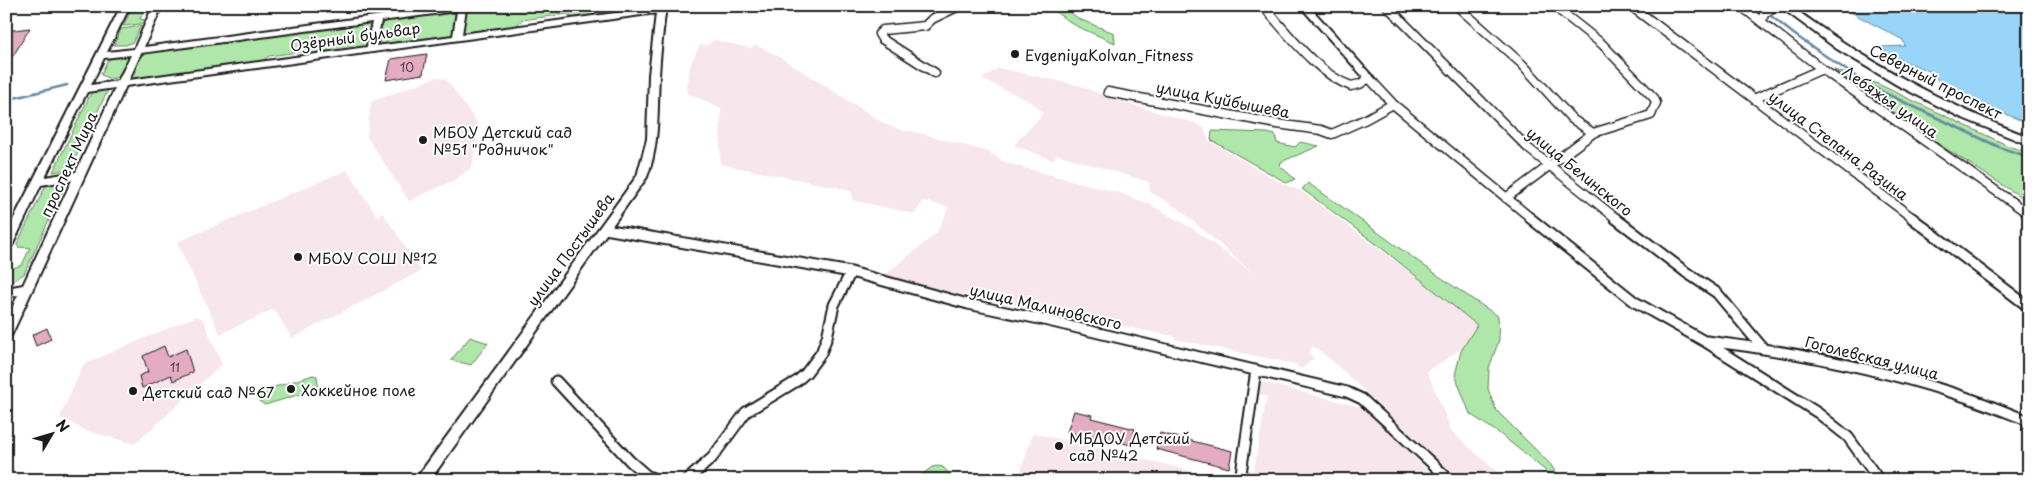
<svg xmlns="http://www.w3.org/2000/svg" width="2035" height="486" viewBox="0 0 2035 486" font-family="'Playpen Sans',sans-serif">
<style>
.built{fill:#f7e6ec}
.green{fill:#afe6a9;stroke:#668162}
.water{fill:#98d5f9;stroke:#668ba1}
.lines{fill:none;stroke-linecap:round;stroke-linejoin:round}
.stream{stroke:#668ba1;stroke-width:2.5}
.building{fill:#e4acc1;stroke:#1c1c1c}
.street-far1-casing{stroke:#1c1c1c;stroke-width:11}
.street-casing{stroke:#1c1c1c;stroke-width:13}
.secondary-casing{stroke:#1c1c1c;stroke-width:4}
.primary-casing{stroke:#1c1c1c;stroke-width:4}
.street-far1{stroke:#fff;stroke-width:8}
.street{stroke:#fff;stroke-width:9}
.secondary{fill:#fff;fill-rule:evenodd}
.primary{fill:#fff;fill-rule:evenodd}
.poi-dot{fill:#1c1c1c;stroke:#fff;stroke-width:2}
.labels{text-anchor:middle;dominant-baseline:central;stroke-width:4;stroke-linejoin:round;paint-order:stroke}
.number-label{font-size:12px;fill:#4e4045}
.street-label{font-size:15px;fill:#1c1c1c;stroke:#fff}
.poi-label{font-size:15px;fill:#1c1c1c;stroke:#fff;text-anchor:start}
</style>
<rect width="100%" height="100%" fill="#fff"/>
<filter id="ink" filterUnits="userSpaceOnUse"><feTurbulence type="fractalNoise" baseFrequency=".02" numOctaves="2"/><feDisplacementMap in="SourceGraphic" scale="10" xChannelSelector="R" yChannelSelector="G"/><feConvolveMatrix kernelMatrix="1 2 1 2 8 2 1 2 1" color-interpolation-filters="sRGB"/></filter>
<g filter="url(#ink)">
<path class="built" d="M714,40L750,48L756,45L778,56L885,124L904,131H912L989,152L1006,163L1119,193L1149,204L1193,229L1253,273L1178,208L1150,192L1149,182L1057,154L1053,160L1014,145L1043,114L1037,106L1027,100L982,79L998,68L1081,86L1109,98L1194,123L1204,128L1209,141L1283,184L1301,191L1490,331L1427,371L1452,432L1506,480H1460L1329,358L1313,346L1308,353L1314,358L1301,369L1295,364L1184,341L1176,339L1173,336L881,278L936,234L949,207L923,201L915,214L852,200V192L846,189L720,164L721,108L687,93L686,89L691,63L700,45H707Z
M437,77L446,79L479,126L472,167L458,178L409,201L367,137L371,102Z
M347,170L377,216L383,213L421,271L292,338L274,309L220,334L177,242Z
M197,316L203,319L222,364L135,444L84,430L60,417L84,364Z
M1262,382L1365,408L1377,416L1390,434L1438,480H1245L1247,469L1254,470L1267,396L1259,395Z
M1033,433L1188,470L1186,480H1018Z"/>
<path class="green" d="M133,6H146L140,19L150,21L149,23L123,26Z
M490,6H652V8L573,18L567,14L522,20L516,26L461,33L467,11Z
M1046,6H1062L1079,19L1114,33L1115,43L1078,27Z
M452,11L457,12L454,32L451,35L383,44L377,42L382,24L387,20Z
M373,21L368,46L310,55L306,51L269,56L261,62L128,80L143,52Z
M141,26L133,42L126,45H114L121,29Z
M119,54L129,55L119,77L110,79L101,75L107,61Z
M1834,70L1878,84L2011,147L2029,152V202L1931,139Z
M109,88L72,165L65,170L53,172L91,93L94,90Z
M1212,131L1267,133L1275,135L1277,143L1295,147L1300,142L1319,146L1281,162L1280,166L1295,179L1287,183L1211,140Z
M63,180L67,181L24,274L6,285V270L22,265L30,248L18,247L17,244L46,185L50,183Z
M1308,183C1372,227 1433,274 1498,316L1499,340L1489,368L1488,389L1496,410L1551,465L1560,480H1557L1500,434L1470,414L1455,375L1461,351L1477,325L1379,246L1302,189Z
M470,337L488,343L471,365L451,360Z
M313,375L317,376L318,385L314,390L265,405L260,402V395L265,390Z
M938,466L943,467L955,480H915L932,467Z"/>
<path class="water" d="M1839,6H2029V124L1941,86L1934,73L1891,56L1881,47L1905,46L1903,40Z"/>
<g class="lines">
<path class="stream" d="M1759,6L1762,9
M1771,16L1795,35L1868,85L1999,147L2029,157
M6,100L67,85"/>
</g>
<path class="building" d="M30,28L13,56L6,57V31Z
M427,54L423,74L386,80L391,59Z
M47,328L51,339L36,346L32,335Z
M164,346L168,357L186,349L193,372L173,381L171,375L142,388L139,376L148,372L143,356Z
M1074,411L1092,415L1091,418L1135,429L1131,445L1086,434V437L1067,432Z
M1160,433L1232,451L1229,468L1156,449Z"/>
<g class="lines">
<defs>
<path id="street-far1" d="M1263,6C1287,32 1317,74 1351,86L1360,84L1369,78L1393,104L1532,219
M1387,6L1529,149L1617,219
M1457,6L1522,64L1572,119L1593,133
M1631,6L1914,219
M1741,6L1822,69L2029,214
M1762,21L1764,14L1775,6
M935,73L882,39L879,34L883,30L925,26L932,19L959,6
M1108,92L1277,124L1321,130L1332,134L1366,119L1393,104
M1754,99L1822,69
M1506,198L1593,133L1651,115L1656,103L1654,98L1602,44L1554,6"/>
<path id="street" d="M1530,218L1635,302L1704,341L1818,413L1848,437L1879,480
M1615,218L1687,273L1717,293L1762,347
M1912,218L2029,307
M605,229L851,272L968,304L1044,320L1347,392L1362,399L1450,480
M1707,341C1790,351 1871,367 1950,392C1977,400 2003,411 2029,421
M556,381L630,461L646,475L657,480
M687,480L712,458L746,412L797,381L806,373L821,353L827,337L834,305L851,272
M1240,480L1256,370"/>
<path id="secondary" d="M121,6H130L107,52L134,49L153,6H162L144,47L450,6H476L466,9L462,34L666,6C663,30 660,53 659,76C657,111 660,144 647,177L430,480H415L637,176L647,139L649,75L656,13L126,86L12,334L10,337L6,339V321L18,295L6,297V288L23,285L72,180L41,185L12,246L6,250V234ZM457,11L453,36L376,46L381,21ZM372,22L367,47L129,80L141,53ZM131,55L118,81L91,85L104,58ZM115,88L76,172L45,177L87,92Z
M1300,6H1309L1372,76L1374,78L1372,80H1366Z"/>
<path id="primary" d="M1779,6H1791C1865,61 1943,104 2029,137V145L1960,117L1897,85L1837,49Z"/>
</defs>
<use href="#street-far1" class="street-far1-casing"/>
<use href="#street" class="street-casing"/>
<use href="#secondary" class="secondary-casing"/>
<use href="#primary" class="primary-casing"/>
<use href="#street-far1" class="street-far1"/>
<use href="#street" class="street"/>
<use href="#secondary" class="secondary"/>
<use href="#primary" class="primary"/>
</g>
</g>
<g class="poi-dot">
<circle cx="1015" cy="54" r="5"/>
<circle cx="423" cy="140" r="5"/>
<circle cx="298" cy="257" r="5"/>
<circle cx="291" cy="389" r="5"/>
<circle cx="133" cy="391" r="5"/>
<circle cx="1059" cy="446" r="5"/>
</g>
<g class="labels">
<g class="number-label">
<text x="407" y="67">10</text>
<text x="175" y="367">11</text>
</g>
<g class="street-label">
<text transform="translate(355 36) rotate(-8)">Озёрный бульвар</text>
<text transform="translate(1936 81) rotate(27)">Северный проспект</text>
<text transform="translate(1223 99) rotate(11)">улица Куйбышева</text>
<text transform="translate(1891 101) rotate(35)">Лебяжья улица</text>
<text transform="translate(1839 145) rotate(37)">улица Степана Разина</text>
<text transform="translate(68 164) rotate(-65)">проспект Мира</text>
<text transform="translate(1580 171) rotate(39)">улица Белинского</text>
<text transform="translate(570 249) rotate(-54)">улица Постышева</text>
<text transform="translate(1046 306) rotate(13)">улица Малиновского</text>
<text transform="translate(1872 357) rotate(14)">Гоголевская улица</text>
</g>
<g class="poi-label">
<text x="1025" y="54">EvgeniyaKolvan_Fitness</text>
<text x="433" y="131">МБОУ Детский сад<tspan x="433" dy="17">№51 "Родничок"</tspan></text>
<text x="308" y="257">МБОУ СОШ №12</text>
<text x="301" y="389">Хоккейное поле</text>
<text x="143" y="391">Детский сад №67</text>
<text x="1069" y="437">МБДОУ Детский<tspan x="1069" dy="17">сад №42</tspan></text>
</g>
</g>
<rect width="2035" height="486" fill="none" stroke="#fff" stroke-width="25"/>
<rect x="12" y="12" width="2010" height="461" fill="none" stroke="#1c1c1c" stroke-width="2" filter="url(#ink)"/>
<g transform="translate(52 434) rotate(52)" stroke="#ffffff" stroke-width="4" paint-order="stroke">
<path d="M0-4L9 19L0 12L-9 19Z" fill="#1c1c1c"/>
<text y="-8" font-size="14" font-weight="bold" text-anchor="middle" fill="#1c1c1c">N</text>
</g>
</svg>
